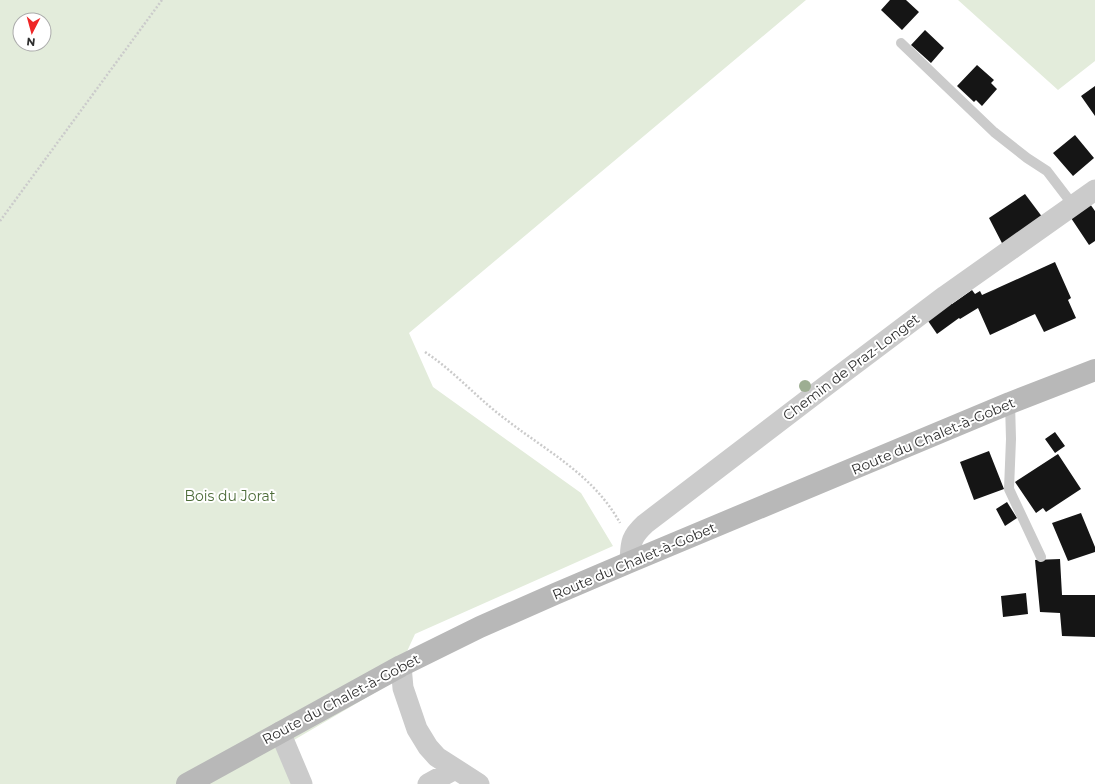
<svg xmlns="http://www.w3.org/2000/svg" width="1095" height="784" viewBox="0 0 1095 784" font-family="Montserrat,sans-serif">
<style>
.green{fill:#e3ecdb;fill-rule:evenodd}
.building{fill:#151515}
.lines{fill:none;stroke-linecap:round;stroke-linejoin:round}
.path{stroke:#cbcbcb;stroke-width:2.5;stroke-dasharray:2 2;stroke-linecap:butt}
.service{stroke:#cbcbcb;stroke-width:10}
.minor{stroke:#cbcbcb;stroke-width:21}
.secondary{stroke:#b8b8b8;stroke-width:22}
.tree{fill:#9dae92}
.labels{text-anchor:middle;dominant-baseline:central;stroke-width:4;stroke-linejoin:round;paint-order:stroke}
.street-label{font-size:14px;fill:#2e2e2e;stroke:#fff}
.park-label{font-size:14px;fill:#4d6c39;stroke:#fff}
</style>
<rect width="100%" height="100%" fill="#fff"/>
<path class="green" d="M0,0H806L409,333L433,387L581,493L613,546L415,634L393,682L282,747L295,784H0ZM20,20H44V44H20Z
M958,0H1095V61L1058,90Z"/>
<path class="building" d="M890,0H906L919,12L902,30L881,10Z
M925,30L944,48L931,63L911,45Z
M977,65L994,80L991,83L997,89L982,106L976,100L974,102L957,86Z
M1095,86V116L1081,96Z
M1075,135L1094,158L1073,176L1053,153Z
M1025,194L1043,218L1004,247L989,218Z
M1090,204L1095,211V241L1089,245L1071,218Z
M1055,262L1071,298L1068,300L1076,318L1044,332L1035,314L990,335L978,308L960,319L959,318L937,334L926,318L950,300L952,304L972,290L975,294L980,291L982,295Z
M1055,432L1065,446L1055,453L1045,439Z
M989,451L1004,489L974,500L960,462Z
M1058,454L1081,489L1046,512L1043,508L1036,513L1015,482Z
M1007,502L1017,518L1005,526L996,509Z
M1081,513L1095,547V552L1068,561L1052,523Z
M1060,559L1062,595H1095V637L1062,636L1060,613L1040,612L1035,560Z
M1026,593L1028,614L1003,617L1001,596Z"/>
<g class="lines">
<path class="path" d="M0,221L162,0
M425,352C454,371 476,397 504,418C546,451 593,474 620,523"/>
<path class="service" d="M901,43L994,132L1027,158L1047,171L1073,205
M1010,403L1011,439L1009,489L1041,557"/>
<path class="minor" d="M630,562C631,543 630,538 645,524L827,385L945,296L1095,190
M401,666L403,688L417,729L428,747L437,757L479,784
M280,732L302,784
M428,784L455,769"/>
<path class="secondary" d="M187,784L401,666L480,627L555,594L630,562L1010,403L1095,370"/>
</g>
<circle class="tree" cx="805" cy="386" r="6"/>
<g class="labels">
<g class="street-label">
<text transform="translate(851 367) rotate(-37)">Chemin de Praz-Longet</text>
<text transform="translate(933 436) rotate(-23)">Route du Chalet-à-Gobet</text>
<text transform="translate(634 561) rotate(-23)">Route du Chalet-à-Gobet</text>
<text transform="translate(341 699) rotate(-28)">Route du Chalet-à-Gobet</text>
</g>
<g class="park-label">
<text x="230" y="496">Bois du Jorat</text>
</g>
</g>
<g transform="translate(32 32) rotate(186)"><circle r="19" fill="#ffffff" stroke="#ababab"/>
<path d="M0-3L7 15L0 10L-7 15Z" fill="#ef2626"/>
<text y="-6" font-size="11" font-weight="bold" text-anchor="middle" fill="#2e2e2e">N</text>
</g>
</svg>
